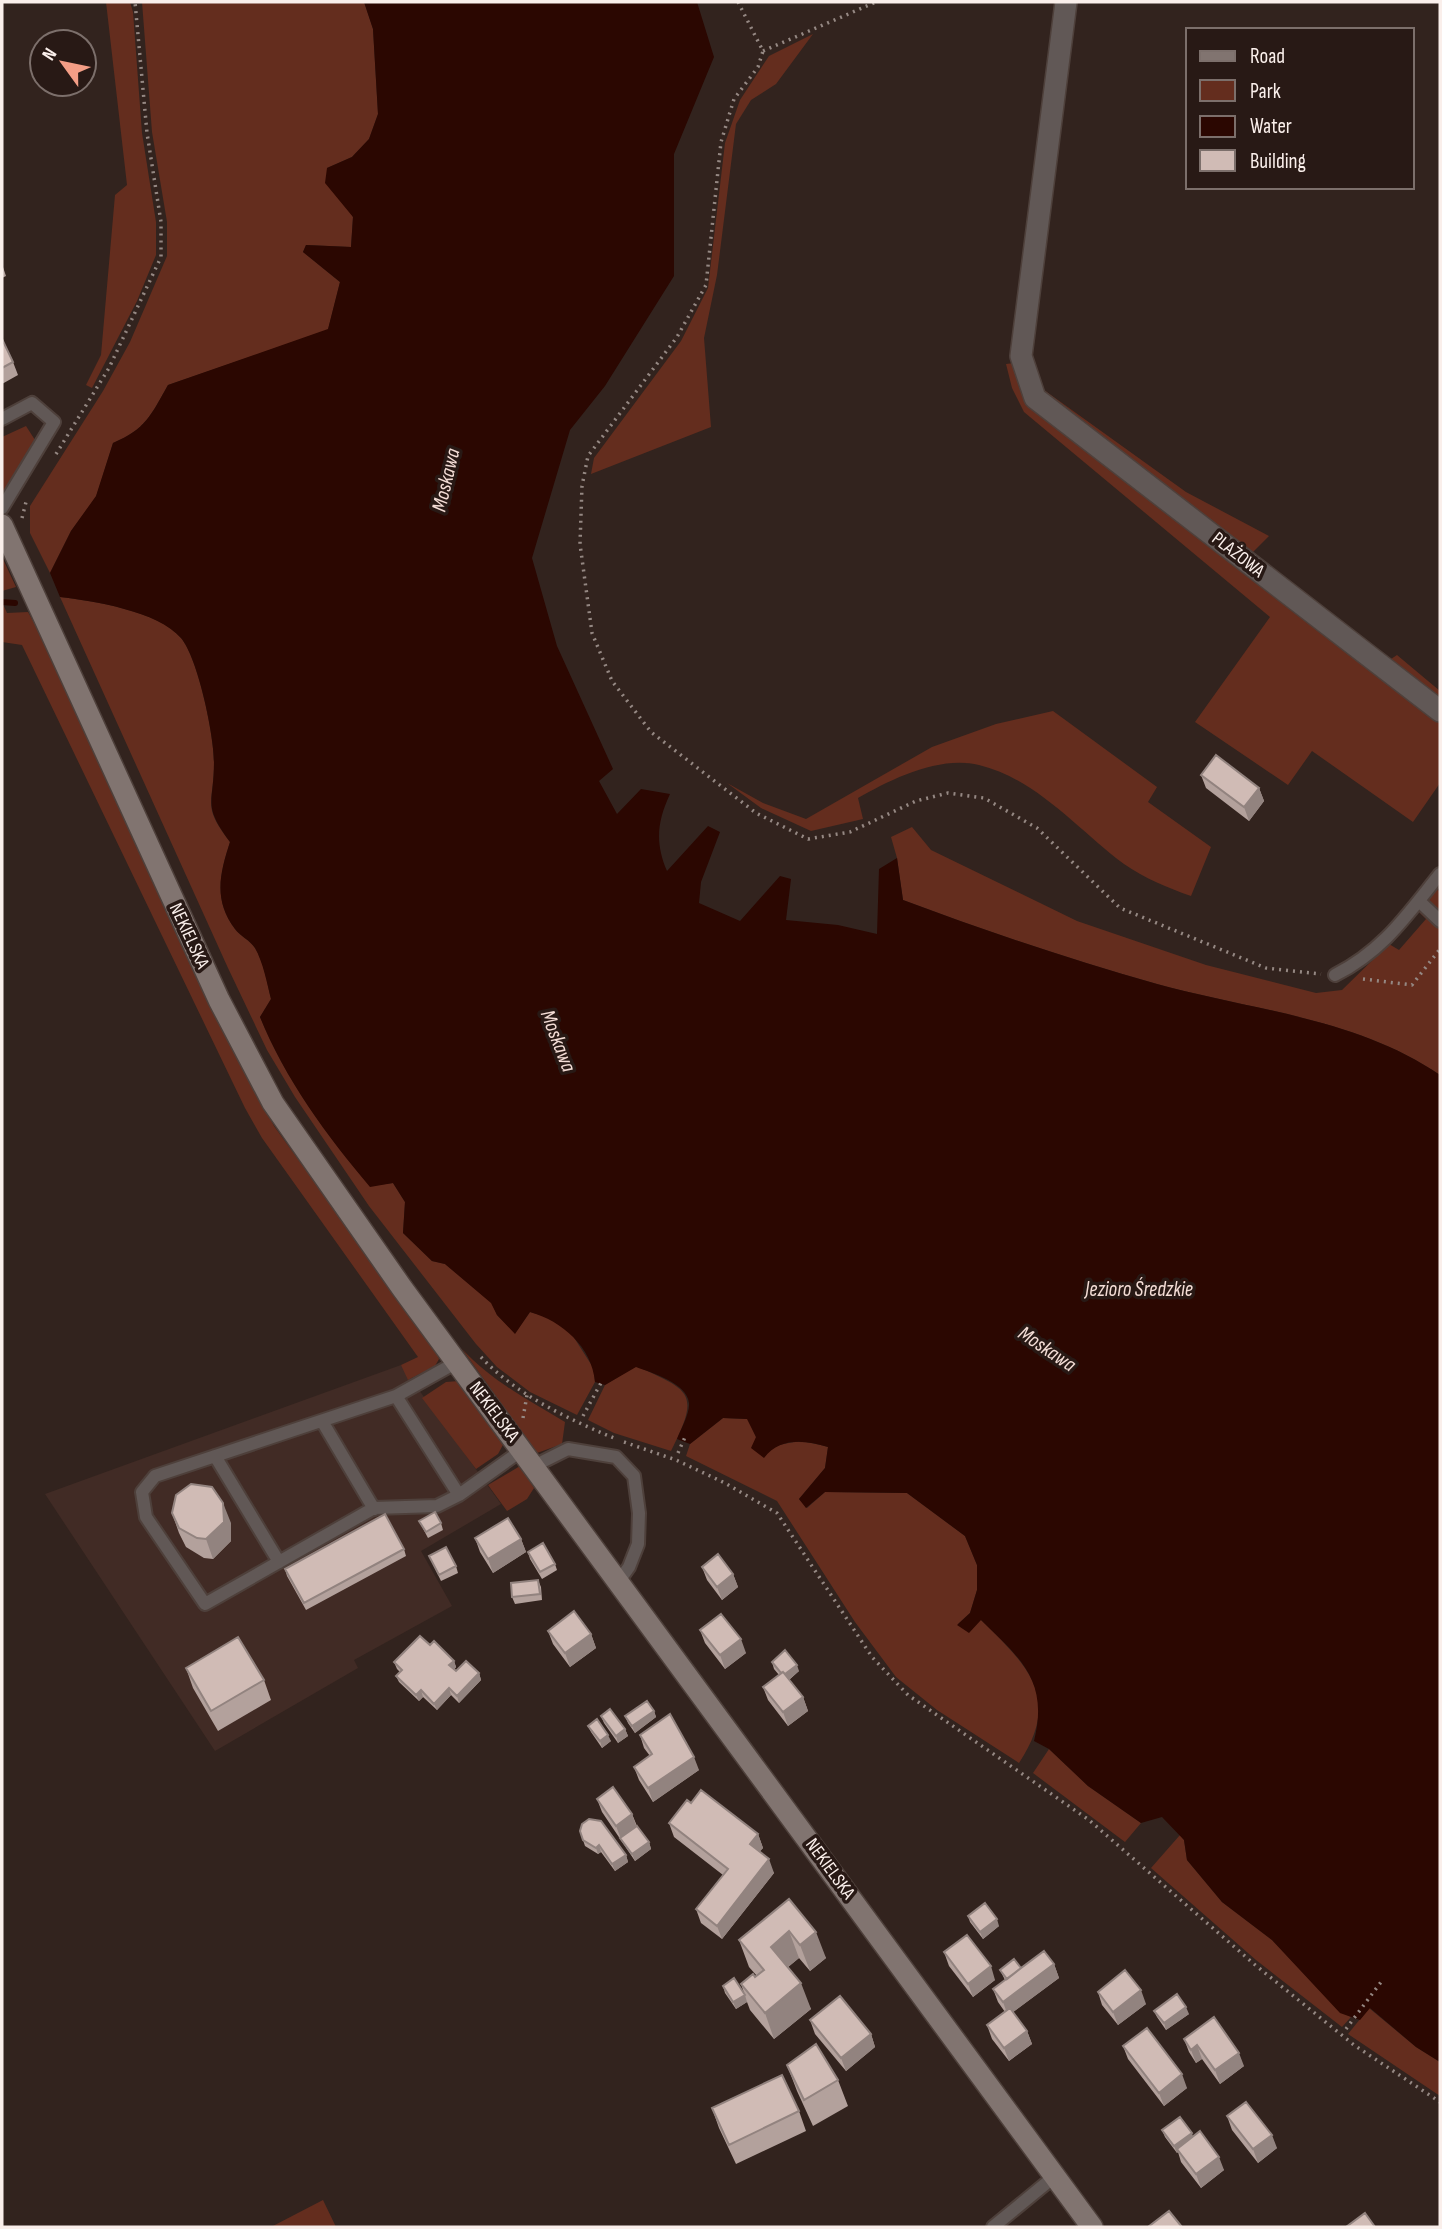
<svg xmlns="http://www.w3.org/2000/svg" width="1442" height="2229" viewBox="0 0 1442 2229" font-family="'Sofia Sans Condensed',sans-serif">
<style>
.built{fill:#412b25}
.green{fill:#642d1e}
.water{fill:#2b0701}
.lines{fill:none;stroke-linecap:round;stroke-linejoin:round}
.stream{stroke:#2b0701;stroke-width:6}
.lane-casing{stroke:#4e403b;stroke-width:16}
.street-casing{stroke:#4e403b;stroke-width:24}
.secondary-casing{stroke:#4e403b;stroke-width:24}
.path{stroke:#958883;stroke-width:3.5;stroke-dasharray:2 5;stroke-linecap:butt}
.lane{stroke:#615856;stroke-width:12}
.street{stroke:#615856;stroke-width:21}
.secondary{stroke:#817470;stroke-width:21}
.wall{fill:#b3a19c}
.shaded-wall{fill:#92837f}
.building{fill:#d0bbb5;stroke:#92837f;stroke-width:2}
.labels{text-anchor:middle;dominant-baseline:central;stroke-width:7;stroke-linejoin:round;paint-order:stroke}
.street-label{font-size:19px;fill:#faefeb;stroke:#281915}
.water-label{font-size:21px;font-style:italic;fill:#f4ddd6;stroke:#281915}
</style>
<rect width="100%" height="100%" fill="#32231e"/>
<path class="built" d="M401,1365L501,1504L421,1551L452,1606L354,1660L358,1668L215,1751L45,1494Z"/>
<path class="green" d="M106,2H130L133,12L142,133L156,222V255L137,301L92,388L86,385L101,355L115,195L127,185Z
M142,2H364L373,29L378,114L369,139L352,157L327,168L353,217L351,247L306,245L303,252L340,282L328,330L168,385C151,415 146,429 113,443L96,497L71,531L50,573L30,533V506L103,391L130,342L167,256V222L152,132Z
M813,34L776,84L751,100L736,124L717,275L704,338L711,427L591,474L594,458L681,341L708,288L725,143L740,100L769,56Z
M1014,363L1019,387L1031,406L1440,723V783L1413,822L1312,751L1288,785L1195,722L1270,617L1024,412L1012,388L1006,364Z
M1044,390L1186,492L1269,536L1253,552L1060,410Z
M26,426L35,440L2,494V437Z
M2,557L16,587L2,591Z
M60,597C93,601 159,611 181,638C198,658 214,735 214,762C214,805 201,804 230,842C220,873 213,900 235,929C240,936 250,940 255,948C264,962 267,983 271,999L260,1017C285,1079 327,1136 370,1186L393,1183L405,1202L403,1233L432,1261L445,1264L492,1303L497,1315L515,1333L530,1312L554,1319L573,1336L594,1369L595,1382L577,1415L530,1392L497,1367L476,1344L369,1206L295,1097L267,1050L228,968Z
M2,602L7,613L28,612L41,635L212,1005L274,1126L436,1349L439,1359L435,1366L408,1380L401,1365L418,1357L262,1138L245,1108L22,645L2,642Z
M1397,655L1440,691V700L1388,661Z
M1053,711L1157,787L1148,802L1211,847L1191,896C1168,888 1144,878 1124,864C1078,830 1037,779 979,765C940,755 891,779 858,798L863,819L811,831L761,808L727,783L763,803L806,819L932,747L996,724Z
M912,827L931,850L1077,921L1206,965L1316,993L1342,990L1389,944L1399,950L1426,919L1418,911L1437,889L1440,892V1075C1357,1018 1251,1010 1157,984C1071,960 986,931 903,900L897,858L891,837Z
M462,1349C492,1381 528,1400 565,1422L562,1444L537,1453Z
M636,1366C692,1391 700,1393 671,1451L614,1433L588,1420L605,1385Z
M459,1381L504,1443L498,1454L476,1469L422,1398L446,1382Z
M723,1418L748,1419L756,1437L771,1449C790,1439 808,1441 828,1447L825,1468L799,1499L807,1508L825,1492L907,1493L965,1536L977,1565V1590L970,1613L958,1624L981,1620C1028,1666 1062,1698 1019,1763L937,1710L896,1677L855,1622L777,1501L686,1456L690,1444Z
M520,1466L534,1488L527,1499L507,1511L488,1485Z
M1049,1749L1088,1786L1141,1823L1125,1842L1033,1773Z
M1180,1835L1184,1840L1187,1860L1222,1902L1272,1940L1340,2012L1351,2017L1342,2027L1256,1960L1151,1868Z
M1369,2008L1416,2047L1440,2062V2096L1348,2034Z
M323,2200L336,2227H271Z"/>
<path class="water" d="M364,2H697L714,57L674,154V276L605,386L570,430L532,558L557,646L613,769L599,781L617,814L641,789L670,794C657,822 655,843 667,871L708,826L720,832L701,882L699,903L740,921L780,876L791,879L786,920L838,925L877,934L879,869L897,858L903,900C986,931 1071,960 1157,984C1251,1010 1357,1018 1440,1075V2062L1416,2047L1370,2008L1360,2020L1340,2013L1272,1940L1222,1902L1187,1860L1184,1840L1162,1817L1141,1823L1088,1786L1049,1749L1034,1741C1049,1681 1021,1659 981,1620L969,1633L957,1625L970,1613L977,1590V1565L965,1536L907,1493L825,1492L806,1508L799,1499L825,1468L828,1447C805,1440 780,1437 764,1458L751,1448L756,1437L747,1419L723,1418L690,1444L677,1439C681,1429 690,1413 689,1403C687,1383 652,1373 636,1367L605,1385L595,1382C592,1347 562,1321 530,1312L515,1334L497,1315L491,1303L445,1264L432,1261L403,1233L405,1202L393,1183L370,1187C327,1136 285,1079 260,1017L271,999C267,983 263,962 255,948C250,940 240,936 235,929C213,900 220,873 230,842C202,804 214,805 214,762C214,735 198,658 181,638C158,611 93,601 60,597L50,573L71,531L96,496L113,443C146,429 151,415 168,385L328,329L340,282L303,252L306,245L351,247L353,217L325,183L327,168L352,157L369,139L378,114L373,29Z"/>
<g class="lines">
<path class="stream" d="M2,602L15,603"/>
<defs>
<path id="lane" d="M2,419L32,403L54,422L2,508
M1419,901L1440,921
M1335,975C1383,951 1407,915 1440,874
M457,1362L396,1396L155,1476L142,1492L146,1517L205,1604L374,1508L437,1506L459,1495L522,1450
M396,1396L459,1495
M322,1421L374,1509
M215,1456L279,1562
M534,1466L568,1449L616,1457L634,1476L639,1513L638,1544L629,1567L619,1581
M993,2227L1055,2176"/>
<path id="street" d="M1066,2L1021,356L1035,398L1440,711"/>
<path id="secondary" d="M2,525L219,1000L273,1103L402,1288L1092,2227"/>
</defs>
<use href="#lane" class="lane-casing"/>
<use href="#street" class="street-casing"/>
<use href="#secondary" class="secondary-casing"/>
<path class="path" d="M738,2L763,51L758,67L734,99L721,142L706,285L677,337L588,456L582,486L580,544L592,633L612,681L651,732L756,813L808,839L850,832L916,801L948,793L984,798L1037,828L1120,908L1266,968L1321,974
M763,51L876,2
M56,454L109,368L161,257V222L147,133L135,2
M22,518L26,502
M1363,979L1412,985L1440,949
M481,1357C515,1394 568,1419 614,1438
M583,1416L602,1381
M523,1418L527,1395
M624,1442L676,1460L725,1483L777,1513L872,1657L908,1695L1089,1820L1254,1964L1354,2045L1440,2102
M678,1453L685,1437
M1346,2029L1381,1982"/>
<use href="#lane" class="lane"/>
<use href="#street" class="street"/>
<use href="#secondary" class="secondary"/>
</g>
<path class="wall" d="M2,264L6,276L2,278Z
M2,339L13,362L18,375L2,384Z
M1201,775L1259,788L1264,801L1249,821L1206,788Z
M172,1513L231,1523V1541L213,1559L204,1558L186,1547L179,1533Z
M419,1521L441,1523L443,1530L428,1538Z
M475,1538L521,1539L526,1552L493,1573L480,1552Z
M404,1549L406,1556L306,1610L287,1576L285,1569Z
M528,1552L555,1564L557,1570L542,1579L530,1559Z
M429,1556L456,1566L458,1573L441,1581Z
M702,1567L733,1574L738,1587L722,1600L707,1580Z
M538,1580L541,1587L542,1600L515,1604L512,1597Z
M700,1630L746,1653L725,1669L705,1643Z
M548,1631L591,1634L596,1648L570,1667L553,1644Z
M430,1645L454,1661L456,1667L454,1670L456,1671L479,1673L481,1680L459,1703L451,1695L437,1710L423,1697L419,1701L399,1682L396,1676L400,1672L397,1669L394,1662Z
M772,1662L799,1671L789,1680L803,1697L808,1711L788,1726L768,1700L763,1687L779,1675L774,1669Z
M186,1668L264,1680L271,1700L218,1731L193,1688Z
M654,1711L656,1717L635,1733L628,1723L625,1716Z
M601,1716L625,1729L628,1736L618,1743L604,1723Z
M588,1726L611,1741L602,1748L591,1732Z
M640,1735L699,1770L653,1802L639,1780L634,1767L650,1756L644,1748Z
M597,1799L632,1814L637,1826L649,1842L651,1849L635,1861L602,1812Z
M691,1803L758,1834L763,1848L759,1852L774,1873L722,1939L701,1923L696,1909L723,1875L674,1837L669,1823Z
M580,1831L626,1855L628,1862L615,1871L601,1852L598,1854L585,1846Z
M789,1899L826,1958L810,1971L799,1958L788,1967L811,2009L774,2039L750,2010L747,2002L736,2009L725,1993L723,1986L744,1993L741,1984L757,1976L749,1967L739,1940Z
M968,1916L999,1926L983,1939L970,1922Z
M944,1952L995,1980L973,1997L949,1966Z
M1054,1964L1059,1978L1013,2012L1027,2031L1032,2044L1009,2061L992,2039L987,2025L1005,2012L998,2002L993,1989L1005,1980L1000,1970Z
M1098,1992L1146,2004L1118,2025L1102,2005Z
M1154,2011L1189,2014L1166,2030L1157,2017Z
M810,2020L871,2034L875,2047L846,2071L815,2034Z
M1184,2039L1244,2066L1220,2084L1202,2059L1196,2063L1189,2052Z
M1123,2046L1187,2088L1164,2106L1128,2059Z
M787,2065L838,2080L848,2106L813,2126L797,2091Z
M712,2108L799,2111L806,2131L736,2164L719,2128Z
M1227,2116L1277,2148L1258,2163L1232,2130Z
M1162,2130L1193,2137L1224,2170L1201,2188L1181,2162L1178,2152L1177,2153L1165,2137Z"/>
<path class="shaded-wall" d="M1259,788L1264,801L1249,821L1244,807Z
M223,1503L231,1523V1541L213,1559L206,1539Z
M521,1539L526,1552L493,1573L488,1559Z
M733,1574L738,1587L722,1600L717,1587Z
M591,1634L596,1648L570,1667L565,1653Z
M741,1639L746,1653L725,1669L720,1655Z
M454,1661L456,1667L452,1672L449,1665Z
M797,1665L799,1671L785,1683L783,1676Z
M479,1673L481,1680L459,1703L457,1696Z
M449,1688L451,1695L437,1710L434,1704Z
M421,1690L423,1697L419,1701L416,1695Z
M803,1697L808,1711L788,1726L783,1712Z
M654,1711L656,1717L635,1733L632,1726Z
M625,1729L628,1736L618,1743L616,1736Z
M608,1735L611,1741L602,1748L600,1741Z
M694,1757L699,1770L653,1802L648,1788Z
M632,1814L637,1828L621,1839L616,1826Z
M758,1834L763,1848L755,1857L750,1844Z
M649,1842L651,1849L635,1861L632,1854Z
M599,1845L601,1852L598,1854L596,1848Z
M626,1855L628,1862L615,1871L612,1864Z
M769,1859L774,1873L722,1939L717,1926Z
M997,1919L999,1926L983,1939L980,1932Z
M789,1931L799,1958L781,1973L771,1947Z
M816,1932L826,1958L810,1971L800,1945Z
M1054,1964L1059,1978L1008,2016L1003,2002Z
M991,1966L995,1980L973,1997L968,1984Z
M801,1983L811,2009L774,2039L765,2013Z
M1141,1990L1146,2004L1118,2025L1113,2012Z
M745,1995L747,2002L736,2009L733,2002Z
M1186,2007L1189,2014L1166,2030L1164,2023Z
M1027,2031L1032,2044L1009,2061L1004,2048Z
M871,2034L875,2047L846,2071L841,2058Z
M1197,2045L1202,2059L1196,2063L1191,2050Z
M1239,2053L1244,2066L1220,2084L1215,2070Z
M1182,2074L1187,2088L1164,2106L1159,2093Z
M1192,2133L1194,2140L1177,2149L1178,2152L1177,2153L1174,2146Z
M1272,2135L1277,2148L1258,2163L1253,2149Z
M1219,2157L1224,2170L1201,2188L1196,2174Z"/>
<path class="building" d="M2,339L13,362L2,368Z
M1216,755L1259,788L1244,807L1201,775Z
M191,1484L212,1487L223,1503L224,1522L206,1539L197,1538L179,1528L172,1513L176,1495Z
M435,1512L441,1523L426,1532L419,1521Z
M385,1514L404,1549L304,1603L285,1569Z
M508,1518L521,1539L488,1559L475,1538Z
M543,1543L555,1564L540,1572L528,1552Z
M446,1547L456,1566L439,1575L429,1556Z
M718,1554L733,1574L717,1587L702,1567Z
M538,1580L540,1594L512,1597L511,1583Z
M574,1611L591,1634L565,1653L548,1631Z
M721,1614L741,1639L720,1655L700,1630Z
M420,1636L430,1645L434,1641L454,1661L449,1665L456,1671L466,1661L479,1673L457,1696L449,1688L434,1704L421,1690L416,1695L396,1676L402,1670L394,1662Z
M238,1637L264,1680L211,1711L186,1668Z
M785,1650L797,1665L785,1674L783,1672L781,1673L772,1662Z
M783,1672L803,1697L783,1712L763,1687Z
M647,1701L654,1711L632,1726L625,1716Z
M610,1709L625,1729L616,1736L601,1716Z
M670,1714L694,1757L648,1788L634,1767L652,1754L640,1735Z
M597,1719L608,1735L600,1741L588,1726Z
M613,1787L632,1814L616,1826L597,1799Z
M701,1790L758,1834L750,1844L769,1859L717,1926L696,1909L728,1869L669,1823L687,1800L691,1803Z
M589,1819L601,1821L626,1855L612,1864L599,1845L596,1848L583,1840L580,1831L582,1824Z
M637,1826L649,1842L632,1854L620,1838Z
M789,1899L816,1932L800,1945L789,1931L771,1947L801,1983L765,2013L741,1984L753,1974L755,1977L764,1970L739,1940Z
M985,1903L997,1919L980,1932L968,1916Z
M967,1935L991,1966L968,1984L944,1952Z
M1044,1951L1054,1964L1003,2002L993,1989Z
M1014,1959L1021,1968L1007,1979L1000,1970Z
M1125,1970L1141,1990L1113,2012L1098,1992Z
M734,1978L745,1995L733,2002L723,1986Z
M1177,1994L1186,2007L1164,2023L1154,2011Z
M840,1996L871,2034L841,2058L810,2020Z
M1010,2008L1027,2031L1004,2048L987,2025Z
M1214,2017L1239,2053L1215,2070L1197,2045L1191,2050L1184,2039Z
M1147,2028L1182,2074L1159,2093L1123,2046Z
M816,2044L838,2080L804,2100L787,2065Z
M782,2075L799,2111L729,2145L712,2108Z
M1246,2102L1272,2135L1253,2149L1227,2116Z
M1180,2117L1192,2133L1174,2146L1162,2130Z
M1200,2131L1219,2157L1196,2174L1177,2149Z
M1169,2211L1182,2227H1148Z
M1365,2213L1375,2227H1346Z"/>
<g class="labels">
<g class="street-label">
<text transform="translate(1238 555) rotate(38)">PLAŻOWA</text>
<text transform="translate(189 936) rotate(65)">NEKIELSKA</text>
<text transform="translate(494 1412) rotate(53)">NEKIELSKA</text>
<text transform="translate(830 1869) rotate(54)">NEKIELSKA</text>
</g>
<g class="water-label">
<text transform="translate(446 480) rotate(-77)">Moskawa</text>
<text transform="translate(558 1041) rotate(69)">Moskawa</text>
<text x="1139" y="1289">Jezioro Średzkie</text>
<text transform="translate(1047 1349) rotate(34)">Moskawa</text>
</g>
</g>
<rect width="1442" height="2229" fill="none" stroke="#faefeb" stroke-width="7"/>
<rect x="1186" y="28" width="228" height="161" fill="#281915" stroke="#7c6f6b" stroke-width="2"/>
<rect x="1200" y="51" width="35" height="10" fill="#817470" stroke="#7c6f6b" stroke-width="2"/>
<text x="1250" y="63" font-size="21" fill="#faefeb">Road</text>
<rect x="1200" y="80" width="35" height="21" fill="#642d1e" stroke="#7c6f6b" stroke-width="2"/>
<text x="1250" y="98" font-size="21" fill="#faefeb">Park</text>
<rect x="1200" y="116" width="35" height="21" fill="#2b0701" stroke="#7c6f6b" stroke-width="2"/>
<text x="1250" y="133" font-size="21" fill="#faefeb">Water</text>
<rect x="1200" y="150" width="35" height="21" fill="#d0bbb5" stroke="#7c6f6b" stroke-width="2"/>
<text x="1250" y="168" font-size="21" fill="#faefeb">Building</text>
<g transform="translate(63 63) rotate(303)"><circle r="33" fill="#281915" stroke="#7c6f6b" stroke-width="2"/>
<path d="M0-5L12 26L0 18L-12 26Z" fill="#f49e86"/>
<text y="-10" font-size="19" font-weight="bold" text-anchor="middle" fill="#faefeb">N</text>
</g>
</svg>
